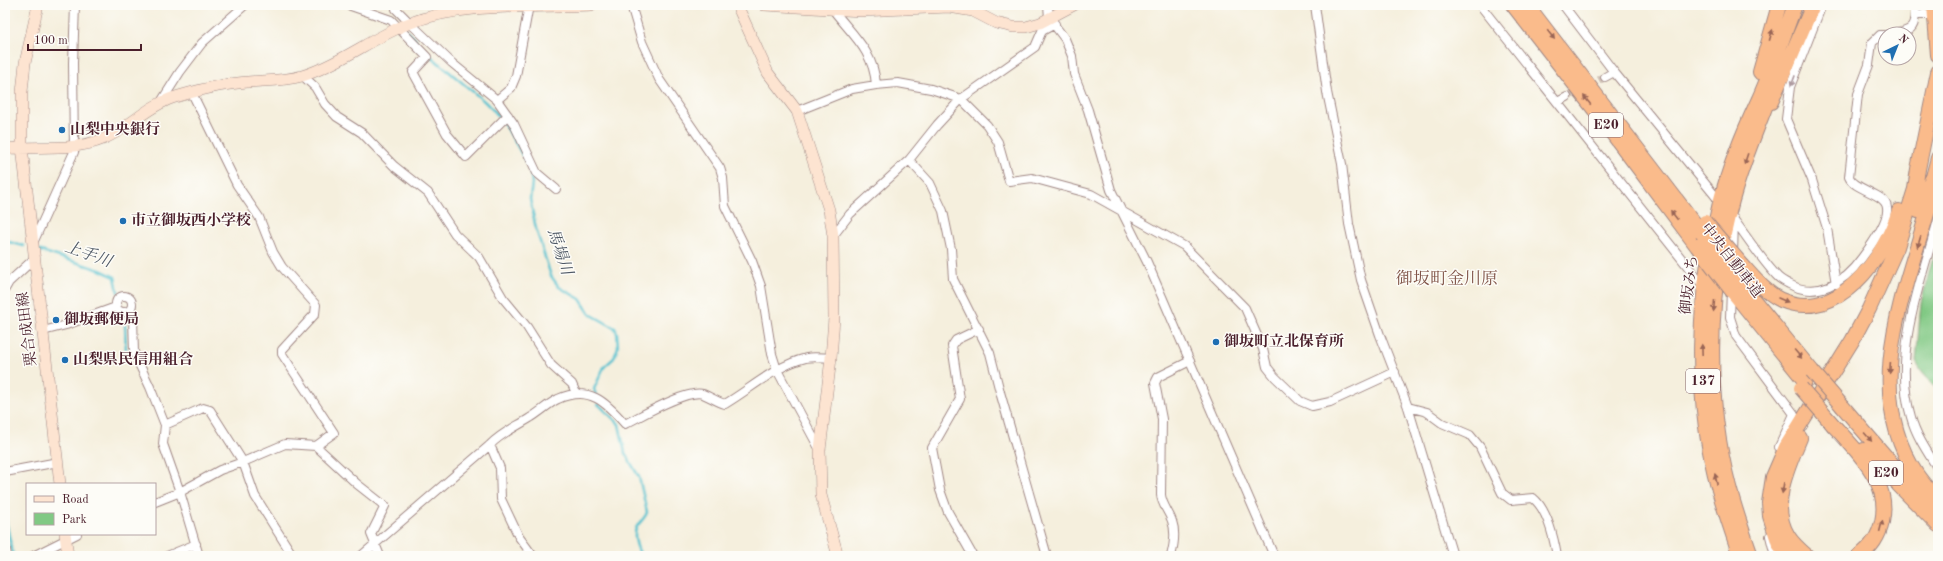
<svg xmlns="http://www.w3.org/2000/svg" width="1943" height="561" viewBox="0 0 1943 561" font-family="'Old Standard TT','Noto Serif JP',serif">
<style>
.green{fill:#81c984;stroke:#667458}
.lines{fill:none;stroke-linecap:round;stroke-linejoin:round}
.stream{stroke:#56c2d0;stroke-width:2.5}
.street-tunnel{stroke:#d3c5b9;stroke-width:8;stroke-dasharray:8 4;stroke-linecap:butt}
.street-casing{stroke:#a08784;stroke-width:10}
.secondary-casing{stroke:#a08784;stroke-width:12}
.highway-casing{stroke:#a08784;stroke-width:16}
.street{stroke:#fff;stroke-width:8}
.secondary{stroke:#fde4d1;stroke-width:11}
.highway{stroke:#fabb8b;stroke-width:14}
.highway-bridge-casing{stroke:#a08784;stroke-width:16;stroke-linecap:butt}
.highway-bridge{stroke:#fabb8b;stroke-width:14}
.oneway{fill:#996556}
.oneway2{fill:#ae9aa0}
.poi-dot{fill:#1f6fb2;stroke:#fdfcf7;stroke-width:1.5}
.labels{text-anchor:middle;dominant-baseline:central;stroke-width:3;stroke-linejoin:round;paint-order:stroke}
.shield{fill:#fdfcf7;stroke:#806168;stroke-width:1}
.shield-label{font-size:14px;font-weight:bold;fill:#4a1f2b}
.poi-label{font-size:15px;font-weight:bold;fill:#4a1f2b;stroke:#fdfcf7;text-anchor:start}
.street-label{font-size:15px;fill:#4a1f2b;stroke:#fdfcf7}
.water-label{font-size:16px;font-style:italic;fill:#4e5865;stroke:#fdfcf7}
.quarter-label{font-size:17px;fill:#805448;stroke:#fdfcf7}
</style>
<rect width="100%" height="100%" fill="#fdfcf7"/>
<filter id="ink" filterUnits="userSpaceOnUse"><feTurbulence type="fractalNoise" baseFrequency=".025" numOctaves="2"/><feDisplacementMap in="SourceGraphic" scale="8" xChannelSelector="R" yChannelSelector="G"/><feConvolveMatrix kernelMatrix="1 2 1 2 8 2 1 2 1" color-interpolation-filters="sRGB"/></filter>
<filter id="wash" filterUnits="userSpaceOnUse"><feTurbulence type="fractalNoise" baseFrequency=".012" numOctaves="4" result="noise"/><feDisplacementMap in="SourceGraphic" scale="16" xChannelSelector="R" yChannelSelector="G"/><feGaussianBlur stdDeviation="0.9" result="paint"/><feColorMatrix in="noise" values="0 0 0 0 0 0 0 0 0 0 0 0 0 0 0 0 0 1.4 0 .05"/><feComposite in="paint" operator="in"/></filter>
<g filter="url(#wash)">
<rect width="100%" height="100%" fill="#f5efdd"/>
<path class="green" d="M1938,239V391L1921,371L1916,362L1921,302Z"/>
<g class="lines">
<path class="stream" d="M405,29L416,40
M428,54L484,101L497,114L507,128L530,169L532,183L530,199L536,229L551,276L559,287L580,299L590,314L615,328L617,333L618,347L614,358L604,367L594,389L596,395
M5,241L24,246
M38,250L100,270L115,277L118,292
M125,325L126,350
M598,404L619,424L625,453L639,477L647,512C645,519 639,522 636,528C633,536 637,550 642,556
M5,516L13,556"/>
</g>
</g>
<g filter="url(#ink)">
<g class="lines">
<path class="street-tunnel" d="M1567,97L1605,77"/>
<defs>
<path id="street" d="M348,5L391,20L427,57L413,72L447,134L466,157L508,115
M396,5V9L410,23L452,63L497,100L514,124L537,173L556,189
M631,5L642,42L659,79L720,168L723,178L725,206L752,261L761,286L772,354L777,370L820,450
M1048,5L1049,18L1065,39L1072,56L1074,74L1088,110L1111,190L1147,262L1274,556
M1315,5L1327,92L1342,164L1349,224L1361,280L1380,335L1408,407L1453,556
M1480,5L1704,287
M1563,5L1614,72L1721,203
M1822,5L1790,87L1786,119L1812,180L1827,228L1836,284
M831,7C850,33 874,50 876,85
M1915,15H1930
M1892,34C1915,31 1915,27 1915,5
M303,76L315,87L325,104L337,117L362,133L394,166L428,193L455,234L479,257L503,298L527,327L551,365L572,384L576,393
M1605,77L1614,72
M192,93L237,185L259,217L273,252L282,267L316,305L315,314L282,350V354L334,433L316,446
M497,100L511,88L516,76L529,5
M161,102L180,72L202,43L245,5
M1557,102L1567,97
M797,111L852,89L876,85L898,83L931,89L961,99L987,125L998,142L1009,181L1032,178L1091,194L1184,246L1245,308L1263,349L1267,367L1275,377L1300,401L1312,406L1330,402L1395,372
M909,160L930,183L943,211L951,249L953,279L990,353L1000,392L1047,556
M1728,212C1744,232 1761,260 1778,277C1781,280 1785,282 1789,284C1816,299 1844,283 1861,259C1870,247 1889,222 1887,208C1886,193 1855,191 1849,177L1858,94L1869,65L1872,43L1880,35H1885
M1938,220C1921,281 1892,354 1911,417C1916,436 1928,453 1938,469
M833,236L850,214L909,160L937,125L961,99L1035,47L1042,31L1055,24
M33,243L74,152L73,63L75,5
M1733,255L1734,219
M5,289L9,282L35,258
M1731,290L1730,317L1736,336L1794,414L1779,447
M116 304a8 8 0 1 1 16 0a8 8 0 1 1-16 0Z
M129,311L133,317L134,353L150,387L165,425L163,444L180,492L199,556
M43,331L66,325L116,307
M1408,407L1427,412L1442,423L1470,435L1480,447L1502,493L1511,500L1533,498C1547,509 1554,539 1557,556
M165,425L203,408L210,410L243,462L255,496L293,556
M490,445L500,468L501,499L519,537L533,556
M5,472L58,462
M155,502L180,492L220,470L243,462L285,444L316,446L357,484L385,506L371,534L380,556
M1770,536L1774,552L1777,556
M5,544L7,556
M33,556L77,534
M167,556L196,544
M361,556L490,445C501,433 516,427 530,418C540,412 548,404 558,399C589,385 606,402 625,424C641,416 687,389 703,394C711,397 717,402 725,404C752,388 775,366 806,358C814,356 824,358 831,358
M973,556L948,512L940,490L932,448L960,399L952,346L956,340L979,329
M1171,556C1174,545 1176,532 1172,521C1169,512 1162,505 1161,495L1162,419L1155,383L1158,377L1190,361"/>
<path id="secondary" d="M38,5L25,63L22,92V147L60,484
M737,5L768,73L797,111L829,210L833,236L834,318L831,358L820,450L821,495L838,556
M764,5L861,11L949,7L973,11L996,23L1013,27H1026L1040,23L1074,5
M5,149C38,145 72,152 103,139C128,129 146,107 172,98C192,92 216,85 238,83C260,80 281,82 302,76C340,64 373,37 410,23C464,2 534,8 591,5
M65,534L68,556"/>
<path id="highway" d="M1513,5L1601,118L1697,246
M1527,5L1702,233
M1934,5L1938,55
M1760,72L1779,5
M1771,102L1813,5
M1938,158L1933,177V193C1909,283 1858,387 1917,475C1923,484 1931,492 1938,501
M1918,211L1926,190L1933,177
M1743,266C1754,278 1766,293 1781,300C1839,324 1884,257 1899,211
M1738,281L1812,371
M1733,292L1805,381
M1843,407L1893,465L1938,511
M1834,426C1849,442 1866,460 1876,479C1890,506 1884,539 1859,556
M1800,438C1788,467 1769,506 1788,536C1793,544 1800,550 1807,556
M1864,450L1938,525
M1740,556C1733,534 1725,512 1719,490C1693,397 1697,295 1720,203C1729,168 1743,133 1758,101C1772,70 1783,37 1795,5
M1751,556C1743,533 1735,510 1729,487C1706,400 1707,299 1729,212C1739,171 1756,131 1771,92
M1788,556L1779,544L1770,516L1769,503L1773,477L1786,447L1852,341L1869,309L1897,247L1915,189L1918,169L1938,72"/>
</defs>
<use href="#street" class="street-casing"/>
<use href="#secondary" class="secondary-casing"/>
<use href="#highway" class="highway-casing"/>
<use href="#street" class="street"/>
<use href="#secondary" class="secondary"/>
<use href="#highway" class="highway"/>
<defs>
<path id="highway-bridge" d="M1705,222L1743,266
M1702,233L1738,281
M1697,246L1733,292
M1812,371L1843,407
M1801,388L1834,426"/>
</defs>
<use href="#highway-bridge" class="highway-bridge-casing"/>
<use href="#highway-bridge" class="highway-bridge"/>
</g>
<defs><path id="oneway-solid" d="M-6-.8H1V-3.2L6.5 0L1 3.2V.8H-6Z"/></defs>
<g class="oneway">
<use href="#oneway-solid" transform="translate(1551 35) rotate(51)"/>
<use href="#oneway-solid" transform="translate(1771 35) rotate(-74)"/>
<use href="#oneway-solid" transform="translate(1587 100) rotate(-128)"/>
<use href="#oneway-solid" transform="translate(1746 159) rotate(108)"/>
<use href="#oneway-solid" transform="translate(1674 215) rotate(-127)"/>
<use href="#oneway-solid" transform="translate(1919 242) rotate(107)"/>
<use href="#oneway-solid" transform="translate(1783 300) rotate(23)"/>
<use href="#oneway-solid" transform="translate(1714 306) rotate(95)"/>
<use href="#oneway-solid" transform="translate(1702 350) rotate(-92)"/>
<use href="#oneway-solid" transform="translate(1798 354) rotate(50)"/>
<use href="#oneway-solid" transform="translate(1890 368) rotate(94)"/>
<use href="#oneway-solid" transform="translate(1868 437) rotate(49)"/>
<use href="#oneway-solid" transform="translate(1716 479) rotate(-102)"/>
<use href="#oneway-solid" transform="translate(1783 488) rotate(99)"/>
<use href="#oneway-solid" transform="translate(1881 526) rotate(-76)"/>
</g>
<use class="oneway2" href="#oneway-solid" transform="translate(1793 81) rotate(111)"/>
</g>
<g class="poi-dot">
<circle cx="62" cy="130" r="4"/>
<circle cx="123" cy="221" r="4"/>
<circle cx="56" cy="320" r="4"/>
<circle cx="1216" cy="342" r="4"/>
<circle cx="65" cy="360" r="4"/>
</g>
<g class="labels">
<g class="shield">
<rect x="1589" y="113" width="34" height="24" rx="3"/>
<rect x="1686" y="369" width="34" height="24" rx="3"/>
<rect x="1869" y="461" width="34" height="24" rx="3"/>
</g>
<g class="shield-label">
<text x="1606" y="125">E20</text>
<text x="1703" y="381">137</text>
<text x="1886" y="473">E20</text>
</g>
<g class="poi-label">
<text x="70" y="130">山梨中央銀行</text>
<text x="131" y="221">市立御坂西小学校</text>
<text x="64" y="320">御坂郵便局</text>
<text x="1224" y="342">御坂町立北保育所</text>
<text x="73" y="360">山梨県民信用組合</text>
</g>
<g class="street-label">
<text transform="translate(1731 261) rotate(52)">中央自動車道</text>
<text transform="translate(1690 285) rotate(-83)">御坂みち</text>
<text transform="translate(28 329) rotate(-97)">栗合成田線</text>
</g>
<g class="water-label">
<text transform="translate(559 252) rotate(71)">馬場川</text>
<text transform="translate(88 255) rotate(20)">上手川</text>
</g>
<g class="quarter-label">
<text x="1447" y="279">御坂町金川原</text>
</g>
</g>
<rect width="1943" height="561" fill="none" stroke="#fdfcf7" stroke-width="20"/>
<rect x="26" y="483" width="130" height="52" fill="#fdfcf7" stroke="#b5a4a5"/>
<rect x="34" y="496" width="20" height="6" fill="#fde4d1" stroke="#b5a4a5"/>
<text x="62" y="503" font-size="12" fill="#4a1f2b">Road</text>
<rect x="34" y="513" width="20" height="12" fill="#81c984" stroke="#b5a4a5"/>
<text x="62" y="523" font-size="12" fill="#4a1f2b">Park</text>
<g transform="translate(1897 46) rotate(43)"><circle r="19" fill="#fdfcf7" stroke="#b5a4a5"/>
<path d="M0-3L7 15L0 10L-7 15Z" fill="#1f6fb2"/>
<text y="-6" font-size="11" font-weight="bold" text-anchor="middle" fill="#4a1f2b">N</text>
</g>
<path d="M28 44v6h113v-6" fill="none" stroke="#4a1f2b" stroke-width="2"/>
<text x="34" y="44" font-size="12" fill="#4a1f2b" stroke="#fdfcf7" stroke-width="3" paint-order="stroke">100 m</text>
</svg>
